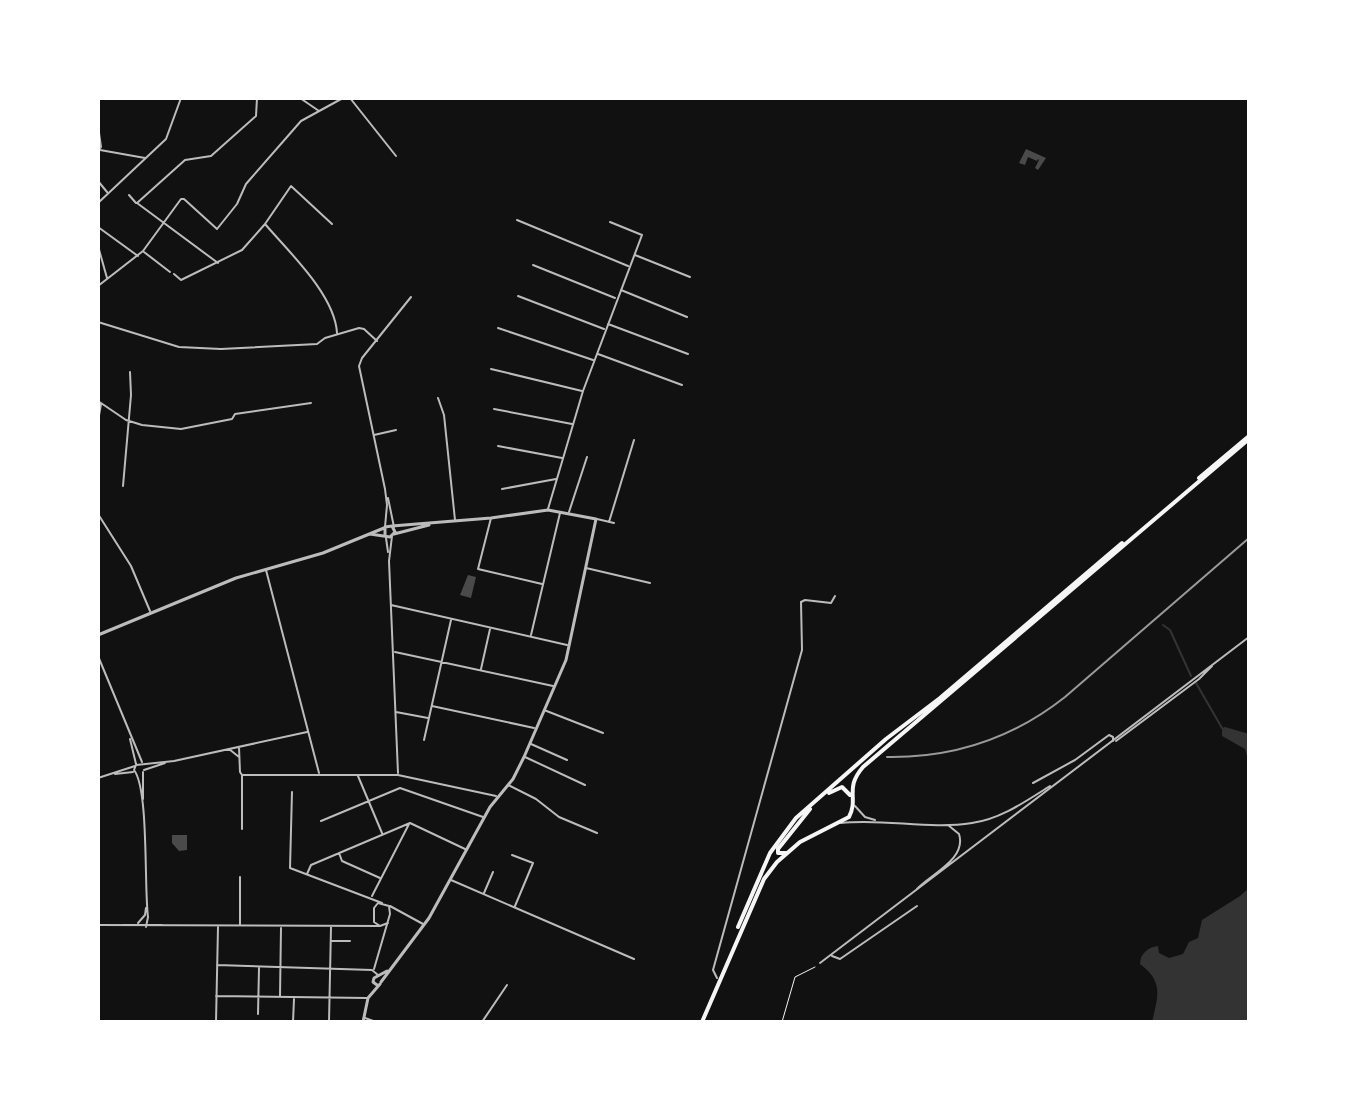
<svg xmlns="http://www.w3.org/2000/svg" width="1347" height="1120" viewBox="0 0 1347 1120" font-family="Overpass,sans-serif">
<style>
.water{fill:#333}
.lines{fill:none;stroke-linecap:round;stroke-linejoin:round}
.stream{stroke:#333;stroke-width:2}
.building{fill:#4a4a4a}
.path{stroke:#f5f5f5;stroke-width:1}
.minor{stroke:#bcbcbc;stroke-width:2}
.tertiary{stroke:#bcbcbc;stroke-width:3}
.primary{stroke:#f5f5f5;stroke-width:4}
.rail{stroke:#9a9a9a;stroke-width:2}
</style>
<rect width="100%" height="100%" fill="#111"/>
<path class="water" d="M1225,727L1249,734V763L1245,749L1222,736V728Z
M1249,888V1022H1152C1158,996 1164,982 1140,964C1140,954 1148,947 1158,946L1159,953L1169,958L1183,954L1189,942L1198,938L1202,920L1240,896Z"/>
<g class="lines">
<path class="stream" d="M1163,625L1170,630L1191,676
M1196,683L1222,728"/>
</g>
<path class="building" d="M1026,149L1046,158L1038,170L1035,168L1039,160L1038,159L1037,161L1028,157L1025,165L1019,163Z
M468,575L476,577L471,598L460,595Z
M172,835H187V850L179,851L172,843Z"/>
<g class="lines">
<path class="path" d="M782,1022L795,977L815,967"/>
<path class="minor" d="M300,98L319,111
M350,98L396,156
M98,126L101,147L98,151
M100,150L145,158
M98,181L107,192
M129,195L136,203
M98,203L166,139L181,98
M517,220L628,266
M265,224C289,252 335,295 337,333
M98,227L138,256
M98,246L107,278
M144,252L170,272
M635,255L690,277
M218,263L137,203L185,160L211,156L256,116L257,98
M533,265L615,298
M174,274L181,280L242,250L265,224L291,186L332,224
M98,286L143,251L181,199H184L217,229L237,204L246,184L301,121L343,98
M621,290L687,317
M518,296L604,329
M98,322L179,347L221,349L317,344L325,338L359,328L364,329L377,341
M608,324L688,354
M498,328L593,360
M598,354L682,385
M491,369L582,391
M438,398L444,415L455,520
M98,401L126,420L142,425L181,429L232,419L235,414L311,403
M494,409L572,424
M98,421L101,404
M374,435L396,430
M498,446L562,458
M123,486L131,395L130,372
M502,489L556,479
M388,498L394,527
M548,509L583,391L642,235L610,222
M569,512L587,457
M98,514L131,566L150,611
M491,518L478,569L542,584
M597,519L614,523
M609,522L634,440
M385,527L387,505L385,489L359,366L362,358L411,297
M392,536L389,561L398,773
M386,538L388,552
M586,568L650,583
M266,570L319,773
M391,605L567,645
M531,635L560,513
M395,652L553,686
M98,656L142,762
M481,669L490,629
M432,706L534,728
M544,710L603,733
M396,712L428,718
M130,739L136,764
M424,740L451,620
M1116,741L1199,679L1212,666
M531,744L567,760
M239,747L240,772L242,775H398L496,796
M229,749L239,757
M525,757L585,785
M144,770L165,763
M143,772V799
M115,774L133,772
M358,776L382,833
M98,778L135,766
M1033,783L1075,760L1109,735L1113,737V741
M508,785L536,799L559,817L597,833
M292,792L290,868L382,903
M855,806L865,817L875,820
M321,821L400,788L483,817
M841,823C884,818 929,830 972,823C1001,819 1026,801 1050,786
M242,829V775
M339,853L342,861L380,878
M512,855L533,863L515,906
M307,874L311,865L410,823L465,849
M240,877V924
M451,880L634,959
M917,889C931,874 967,859 959,834L948,825
M484,893L493,872
M372,896L409,824
M390,906L423,924
M138,923L145,915L146,908
M98,925L380,926
M124,925H162
M146,927L148,917C144,887 149,789 134,770L136,765L174,761L307,732
M332,941H350
M832,956L840,959L917,906
M820,963L1249,637
M217,965L372,970L378,975
M374,969L390,914L389,906L378,903L374,908V922L380,926L388,923
M717,978L713,970L802,650L801,602L805,600L831,603L835,596
M216,996L367,998
M280,996L281,928
M258,1014L259,968
M365,1018L376,1022
M216,1022L218,927
M293,1022L294,999
M329,1022L331,927
M482,1022L507,985"/>
<path class="tertiary" d="M370,534L390,537L395,532L392,526L385,527V536
M394,534L429,525
M98,635L236,578L323,553L384,528
M381,982L429,918L490,807L513,779L524,757L566,660L596,519L548,510L491,518L392,526
M377,985L373,982L374,978L387,971
M363,1022L368,998L380,984"/>
<path class="primary" d="M1199,478L1249,436
M829,793L842,787L850,795
M786,853H778V849L810,809
M738,927L770,853L796,818L886,739L940,698L1122,543
M702,1022L764,879L777,862L800,842L849,817C859,798 844,789 863,767L1249,439"/>
<path class="rail" d="M887,757C953,758 1012,739 1065,697L1249,538"/>
</g>
<rect width="1347" height="1120" fill="none" stroke="#ffffff" stroke-width="200"/>
</svg>
